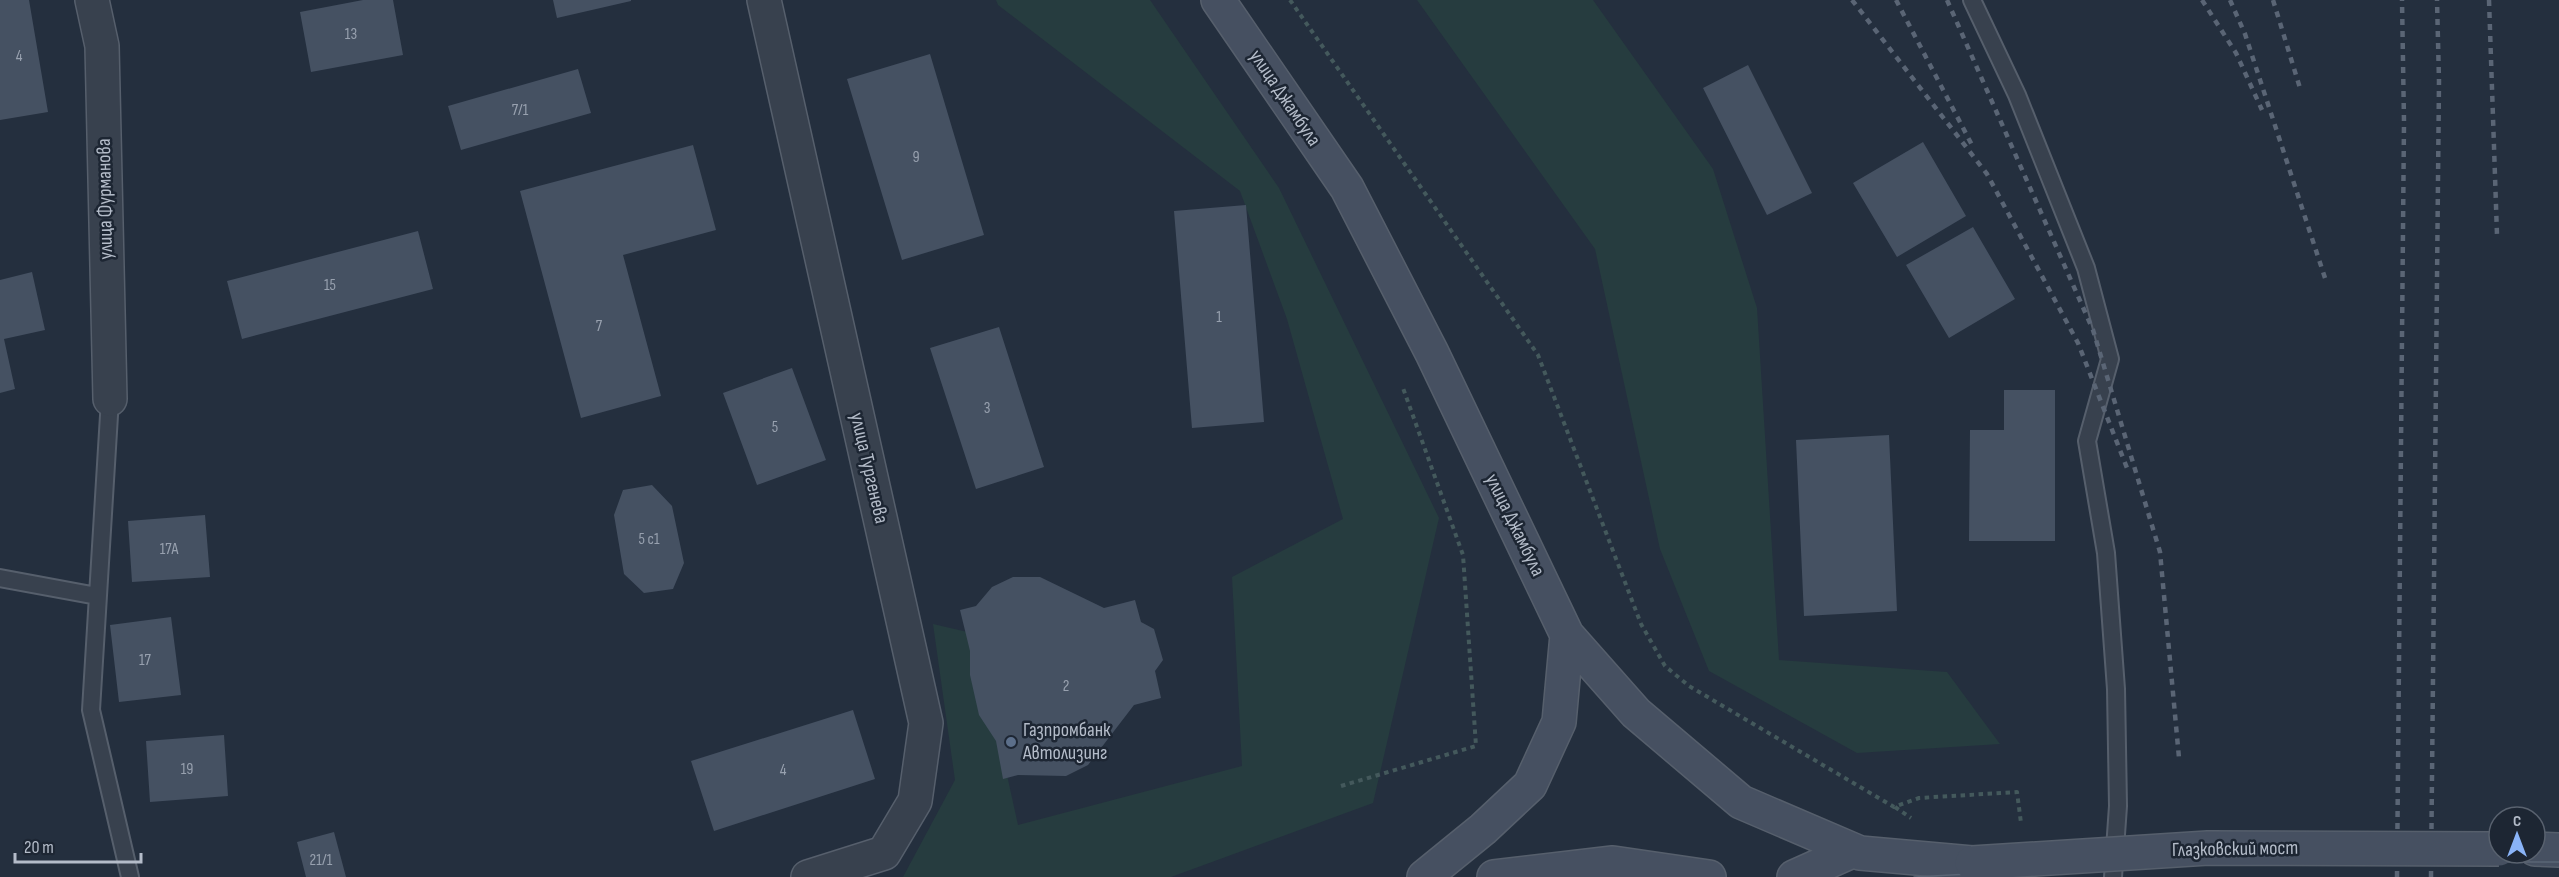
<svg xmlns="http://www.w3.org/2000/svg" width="2559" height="877" viewBox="0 0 2559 877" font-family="'Sofia Sans Condensed',sans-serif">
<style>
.green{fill:#263c3f}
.building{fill:#455162}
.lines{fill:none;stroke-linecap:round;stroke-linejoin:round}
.lane-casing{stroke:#565f6c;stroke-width:20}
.street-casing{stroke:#565f6c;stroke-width:36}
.secondary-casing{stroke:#565f6c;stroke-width:36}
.path{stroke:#44595c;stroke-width:4;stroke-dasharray:4.5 4.5;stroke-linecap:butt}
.lane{stroke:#38414e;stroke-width:16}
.street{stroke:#38414e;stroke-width:33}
.secondary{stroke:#465061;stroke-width:33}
.tram{stroke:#5a6575;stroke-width:1.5}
.rail{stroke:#5a6575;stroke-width:4.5;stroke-dasharray:6 6;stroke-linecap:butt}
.secondary-bridge-casing{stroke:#565f6c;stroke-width:36;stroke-linecap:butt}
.secondary-bridge{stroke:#465061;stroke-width:33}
.service-dot{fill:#5c6f8a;stroke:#1d2633;stroke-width:2}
.labels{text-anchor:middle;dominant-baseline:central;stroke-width:5;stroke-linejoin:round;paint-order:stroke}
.number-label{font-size:16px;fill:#98a1af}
.street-label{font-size:20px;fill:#b4bcc9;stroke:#1d2633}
.poi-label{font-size:20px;fill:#b4bcc9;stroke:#1d2633;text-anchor:start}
</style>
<rect width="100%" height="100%" fill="#242f3e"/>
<path class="green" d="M996,0H1150L1279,188L1439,518L1373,803L1171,877H903L955,780L933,624L976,634L1018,825L1242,766L1232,577L1343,519L1287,319L1240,191L998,5Z
M1417,0H1593L1713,169L1757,308L1779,660L1947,672L2000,744L1857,753L1709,671L1660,549L1595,249Z"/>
<path class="building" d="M0,0H29L48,112L0,120Z
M363,0H393L403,55L311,72L300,12Z
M553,0H631V1L557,18Z
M930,54L984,235L902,260L847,79Z
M1748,65L1812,193L1767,215L1703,88Z
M578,69L591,113L461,150L448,106Z
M1923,142L1966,216L1897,257L1853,183Z
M693,145L716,230L623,255L661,396L581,418L520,191Z
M1246,205L1264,422L1192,428L1174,211Z
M1973,227L2015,299L1949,338L1906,265Z
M418,231L433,289L242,339L227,281Z
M32,272L45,330L4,339L15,389L0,393V280Z
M999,327L1044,467L976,489L930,348Z
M792,368L826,460L757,485L723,393Z
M2004,390H2055V541H1969L1970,430H2004Z
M1889,435L1897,611L1804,616L1796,440Z
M652,485L672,506L684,563L673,589L644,593L624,574L614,515L623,490Z
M205,515L210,577L132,582L128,521Z
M1013,577H1040L1104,608L1135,600L1141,622L1154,629L1163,660L1155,671L1161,698L1134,705L1088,765L1066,776L1018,775L1003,779L996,741L979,715L970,675V651L960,610L976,606L992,587Z
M171,617L181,695L119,702L110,625Z
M853,710L875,779L714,831L691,761Z
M224,735L228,796L150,802L146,741Z
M334,832L346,877H306L297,842Z"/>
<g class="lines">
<defs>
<path id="lane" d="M1972,0L2017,95L2086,268L2110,359L2087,441L2106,553L2116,689L2118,806L2113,877
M110,399L91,710L130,877
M0,578L97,596"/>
<path id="street" d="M92,0L102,46L110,399
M764,0L926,723L915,801L884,853L808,877"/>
<path id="secondary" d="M1218,0L1347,188L1432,353L1567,635L1636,713L1741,802L1860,853L1972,863
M2535,849L2559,850
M1424,877L1483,829L1530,785L1559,722L1567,635
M1494,877L1613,863L1709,877
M1794,877L1852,851"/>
</defs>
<use href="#lane" class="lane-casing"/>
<use href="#street" class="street-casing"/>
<use href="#secondary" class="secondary-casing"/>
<path class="path" d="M1290,0L1538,355L1641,624L1665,666L1689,686L1894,807L1919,798L2017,792L2021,823
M1341,786L1476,746L1463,555L1403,388
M1895,807L1911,818"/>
<use href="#lane" class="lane"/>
<use href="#street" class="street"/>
<use href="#secondary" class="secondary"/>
<path class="tram" d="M1914,877L2209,861L2559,862"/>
<path class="rail" d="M1852,0L1987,174L2078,343L2127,468
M1896,0L1972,145
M1947,0L2093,330L2160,552L2179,758
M2202,0L2236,53L2262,110
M2230,0L2245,34L2326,281
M2273,0L2300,88
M2489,0L2497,235
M2397,877L2404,122L2402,0
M2431,877L2439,81L2437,0"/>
<defs>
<path id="secondary-bridge" d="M1972,863L2208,848L2499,849"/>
</defs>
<use href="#secondary-bridge" class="secondary-bridge-casing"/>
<use href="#secondary-bridge" class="secondary-bridge"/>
</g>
<circle class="service-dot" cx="1011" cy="742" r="6"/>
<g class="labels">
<g class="number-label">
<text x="351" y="34">13</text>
<text x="19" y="56">4</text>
<text x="520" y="110">7/1</text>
<text x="916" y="157">9</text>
<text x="330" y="285">15</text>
<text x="1219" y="317">1</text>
<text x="599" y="326">7</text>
<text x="987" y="408">3</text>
<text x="775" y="427">5</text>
<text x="649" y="539">5 с1</text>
<text x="169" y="549">17А</text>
<text x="145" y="660">17</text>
<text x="1066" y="686">2</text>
<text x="187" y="769">19</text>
<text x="783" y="770">4</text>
<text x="321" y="860">21/1</text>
</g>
<g class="street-label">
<text transform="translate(1285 98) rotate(56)">улица Джамбула</text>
<text transform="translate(105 199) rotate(-91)">улица Фурманова</text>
<text transform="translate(869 468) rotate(77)">улица Тургенева</text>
<text transform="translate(1515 525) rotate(64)">улица Джамбула</text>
<text transform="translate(2235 849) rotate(-1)">Глазковский мост</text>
</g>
<g class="poi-label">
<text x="1023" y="730">Газпромбанк<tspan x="1023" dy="23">Автолизинг</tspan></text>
</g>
</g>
<g transform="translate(2517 835)"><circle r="28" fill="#1d2633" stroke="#59626f" stroke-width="1.5"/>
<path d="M0-4.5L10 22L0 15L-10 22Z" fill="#8ab4f8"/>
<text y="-9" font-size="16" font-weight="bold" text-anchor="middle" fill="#b4bcc9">С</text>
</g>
<path d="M15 853v9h126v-9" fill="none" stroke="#b4bcc9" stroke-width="3"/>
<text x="24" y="853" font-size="18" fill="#b4bcc9" stroke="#1d2633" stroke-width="4.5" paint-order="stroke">20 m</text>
</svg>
